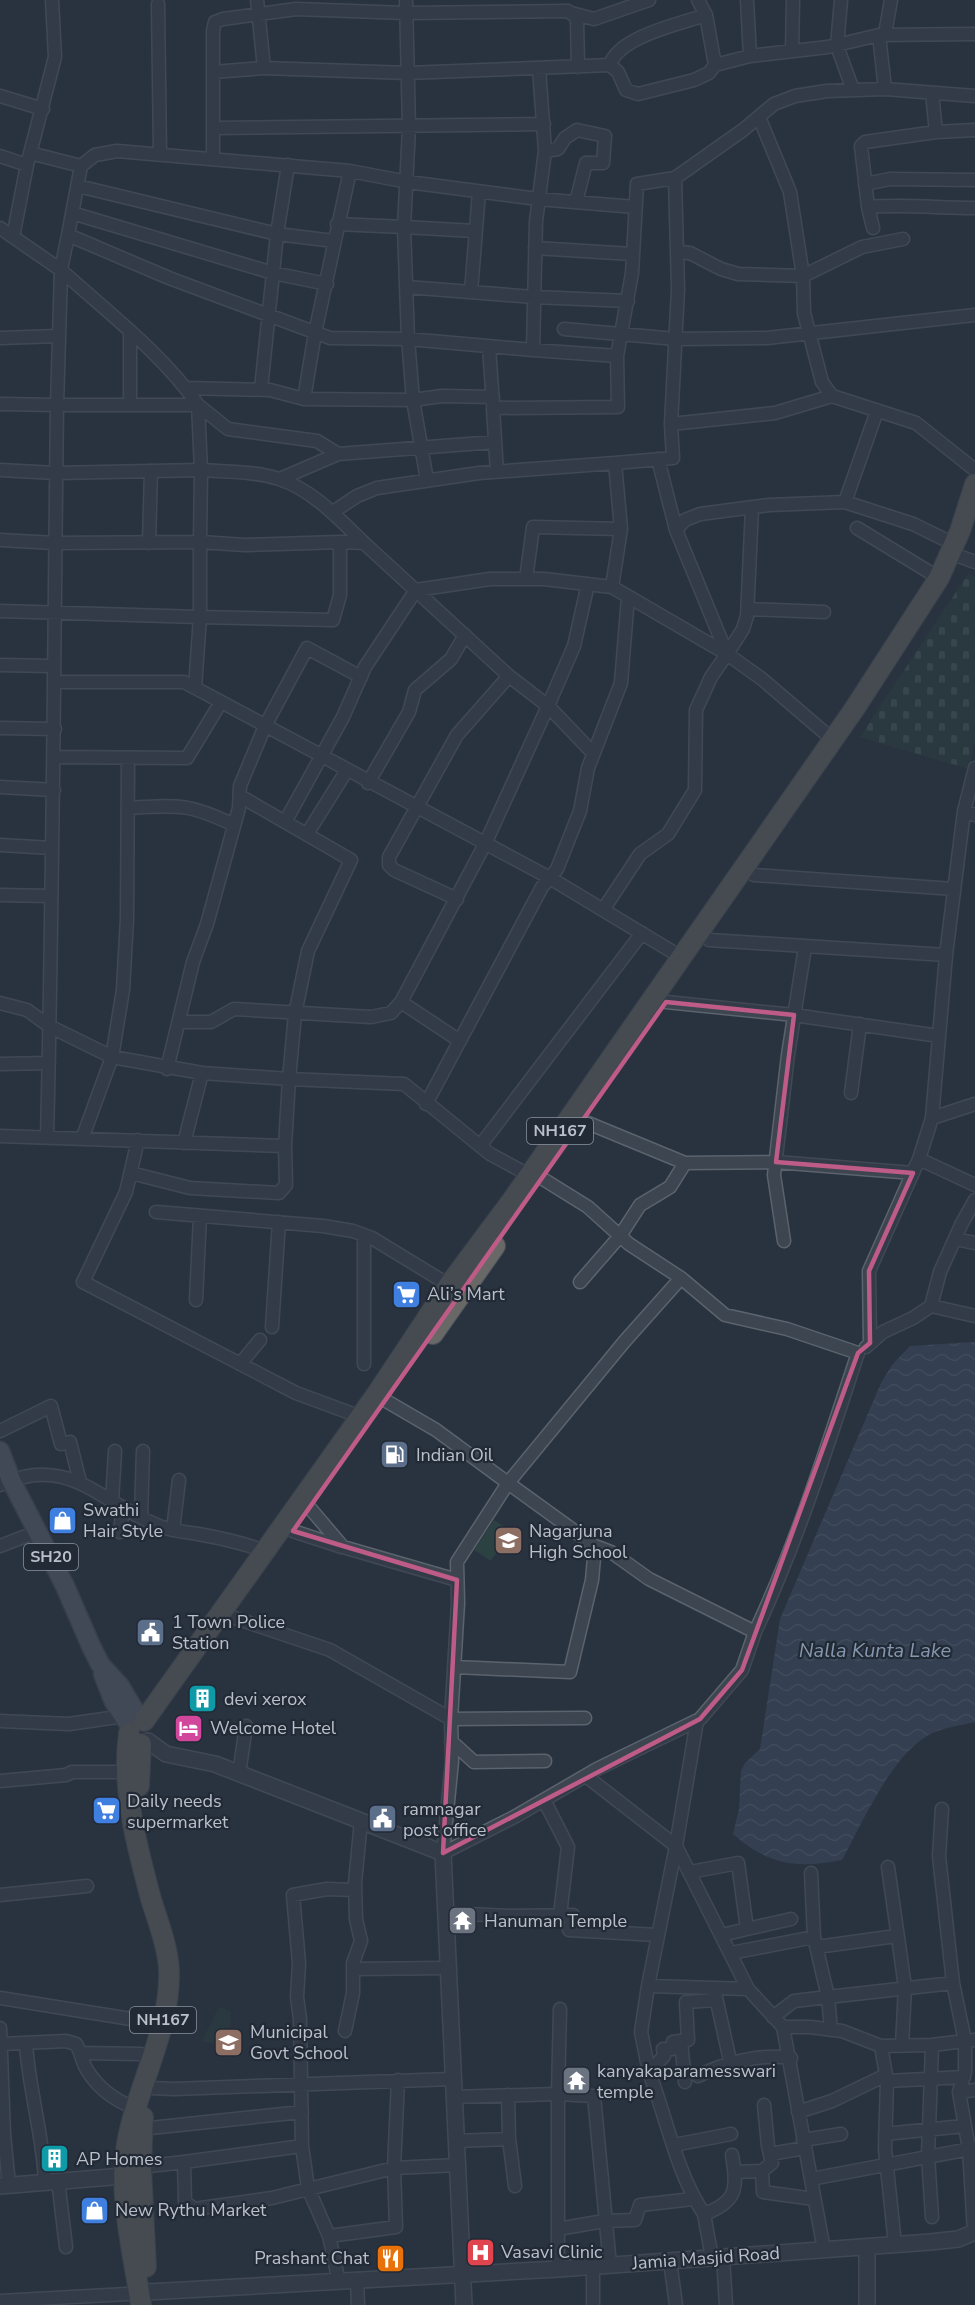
<svg xmlns="http://www.w3.org/2000/svg" width="975" height="2305" viewBox="0 0 975 2305" font-family="'Nunito Sans',sans-serif">
<style>
.green{fill:#2c4142}
.cemetery{fill:url(#cemetery-stones)}
.water{fill:url(#water-waves)}
.lines{fill:none;stroke-linecap:round;stroke-linejoin:round}
.minor-casing{stroke:#5b636d;stroke-width:15}
.tertiary-casing{stroke:#5b636d;stroke-width:18}
.primary-casing{stroke:#474e59;stroke-width:21}
.trunk-casing{stroke:#48505a;stroke-width:22}
.minor{stroke:#3d4550;stroke-width:12}
.tertiary{stroke:#3d4550;stroke-width:15}
.primary{stroke:#5c6470;stroke-width:18}
.trunk{stroke:#686866;stroke-width:20}
.marked{fill:none;stroke:#bf5b87;stroke-width:4.5;stroke-linejoin:round}
.labels{text-anchor:middle;dominant-baseline:central;stroke-width:4.5;stroke-linejoin:round;paint-order:stroke}
.shield{fill:#222a36;stroke:#8c939e;stroke-width:1.5}
.shield-label{font-size:16px;font-weight:bold;fill:#bac0ca}
.poi-label{font-size:18px;fill:#bac0ca;stroke:#222a36;text-anchor:start}
.street-label{font-size:18px;fill:#bac0ca;stroke:#222a36}
.water-label{font-size:20px;font-style:italic;fill:#8597ae;stroke:#222a36}
</style>
<defs>
<pattern id="cemetery-stones" width="16" height="16" patternUnits="userSpaceOnUse" patternTransform="scale(1.5)"><rect width="16" height="16" fill="#2c4142"/><path d="M2 7V4a2 2 0 0 1 4 0v3zM10 15v-3a2 2 0 0 1 4 0v3z" fill="#485b5c"/></pattern>
<pattern id="water-waves" width="16" height="10" patternUnits="userSpaceOnUse" patternTransform="scale(1.5)"><rect width="16" height="10" fill="#415167"/><path d="M0 5q4-4 8 0t8 0" fill="none" stroke="#5a687b"/></pattern>
</defs>
<rect width="100%" height="100%" fill="#293340"/>
<path class="green" d="M494,1520L511,1531L491,1561L474,1550Z
M219,2007L231,2012L228,2047L202,2041Z"/>
<path class="cemetery" d="M968,574L975,577V739L969,769L860,737Z"/>
<path class="water" d="M975,1342V1722C962,1725 947,1727 935,1732C894,1748 863,1822 842,1860C797,1869 768,1865 733,1834L739,1809L741,1771L745,1763L760,1749L780,1619L881,1383L892,1365L910,1346Z"/>
<g class="lines">
<defs>
<path id="minor" d="M257,0L264,68
M698,0L706,15L715,65
M747,0L750,56
M841,0L837,46L853,90
M158,4L160,153
M571,13L594,19L649,0
M885,34L891,0
M879,35L885,89
M792,51L793,0
M610,65C618,37 679,24 706,15
M214,72L264,68L408,73L610,65L618,72L626,90L638,94L694,80L709,73L715,65L750,56L828,47L879,35L975,34
M932,93L936,132L975,130
M0,96L43,109
M759,117L790,192L803,276L804,313L822,382L832,396L916,423L975,470
M215,128L544,124
M545,151L558,149L565,138L577,130L605,136L603,163H586L576,202
M30,153L81,166
M0,156L27,165
M213,157V31L215,22L223,19L296,9L406,13L568,11L575,16L577,21L578,67
M865,184L890,179L975,180
M78,186L277,234L334,241
M868,207C903,204 939,208 975,208
M72,213L273,273L327,284
M337,224L404,227L409,128L406,0
M0,228L61,270L57,405L0,404
M873,228L868,207L861,146L865,142L936,132
M475,231L404,227L408,339L533,350L536,221L545,151L539,68
M68,235L81,166L95,155L117,151L350,171L408,182L538,199L635,207
M13,237L27,165L55,57L52,0
M535,248L632,254
M678,252L690,253L721,269L738,274L803,276L862,247L903,239
M407,287L534,297L628,301
M471,292L479,192
M564,329L676,339L767,338L975,315
M0,338L59,336
M489,347L493,404
M533,350L617,356L632,273L637,184L675,178L743,130L774,104L795,96L827,91L885,89L975,96
M261,389L277,234L288,165
M304,399L315,333L350,171
M130,405V333
M198,405L201,470C227,472 255,471 279,479C313,490 339,519 364,543
M198,405L228,429L317,441L338,454
M671,424L678,289L675,178
M658,459L676,530
M615,463L673,458L671,424L775,413L832,396
M0,470L56,473L201,470L200,542L55,543L0,540
M497,472L493,408L618,407L617,356
M280,479L338,454L495,442
M427,480L413,400L442,396L493,397
M845,502L877,411
M333,512L357,496L377,488L479,473L615,463L621,529L612,587
M857,528L939,578
M340,542L245,545L200,542V617L333,620L340,595V542L364,543L509,676L548,706L593,753
M149,543L151,471
M950,553L975,562
M526,579L533,527L621,529
M748,609L824,612
M0,611L200,617L195,688
M727,654L743,629L747,616L752,508
M0,665L52,666
M54,682H184L550,878L681,957
M0,728L55,729
M832,739L762,679L727,654L676,530L685,520L700,514L769,505L845,502L913,524L954,544
M55,757L187,758L221,702
M368,783L409,712L415,690L451,659L465,635
M0,787L54,790
M128,808C178,805 188,803 234,825
M964,811L975,815
M285,822L343,717L365,667L416,590L490,579H544L612,587L727,654L711,677L696,710L695,790L668,834L640,854L603,910
M307,834L347,770
M0,845L52,848
M754,875L954,889
M0,895L50,896
M457,899L394,870L389,865V857L457,735L509,676
M709,940L946,955
M666,1002L794,1015L939,1036
M0,1003L27,1010L49,1026L112,1057L123,990L127,919L128,758
M180,1022H211L234,1009L371,1017L391,1013L401,1002
M460,1041L401,1002L485,844L548,706L574,646L588,584
M0,1064L49,1063
M167,1069L193,962L207,924L239,808L240,786L265,726L307,648L361,677
M851,1093L860,1024
M426,1104L542,887L557,869L580,811L588,768L621,683L628,597
M932,1118L975,1104
M583,1121L685,1163L776,1162L913,1173
M0,1136L285,1146L289,1079L404,1084L490,1154L529,1175
M47,1138C53,893 54,649 57,405H198C162,353 107,312 61,270L68,235L169,278L330,338L408,339L413,400L304,399L270,390L187,388
M82,1139L112,1057L202,1073L289,1079L295,1014L308,951L351,860L240,796
M138,1140L126,1192L83,1282L296,1393L361,1417
M184,1143L202,1073
M480,1146L642,933
M919,1159L975,1185
M131,1173L190,1188L279,1193L286,1185L285,1146
M543,1179L588,1207L629,1244L681,1278L725,1315L787,1329L858,1353C827,1447 797,1543 755,1632
M156,1212L323,1226L353,1231L372,1238L449,1285
M364,1235V1364
M955,1239L975,1243
M784,1241L774,1175L788,1055L805,947
M580,1282L620,1236L640,1205L670,1187L685,1163
M196,1300L200,1216
M931,1306L975,1316
M272,1327L279,1222
M870,1343L869,1271L919,1159L932,1118L946,955L964,811L975,768
M866,1347L883,1332L913,1318L931,1306L940,1272L961,1225L975,1200
M240,1364L260,1340
M376,1395L436,1430L508,1483L457,1562L458,1603L451,1719L452,1761L443,1853
M0,1431L51,1406L61,1444L70,1442L80,1482
M0,1485C70,1452 103,1506 162,1527C173,1531 186,1532 198,1534C221,1538 243,1543 265,1551
M112,1501L115,1451
M309,1507L343,1547L457,1580
M141,1516L143,1451
M173,1530L179,1480
M293,1531L342,1547
M120,1532L123,1507
M0,1546L39,1531
M595,1546L508,1483L624,1342L681,1278
M232,1617L330,1650L451,1719L585,1718
M0,1721L69,1724L124,1716
M451,1741L474,1762L545,1761
M239,1774L246,1726
M586,1776L676,1846L697,1721
M0,1781L66,1775L72,1772H127
M544,1800L568,1847L560,1915
M942,1809L939,1856L953,1983L965,2041L975,2040
M676,1846L748,1989L648,1986Z
M443,1853L516,1816L597,1769L700,1719L742,1670L755,1632L649,1579L611,1552L595,1546L592,1580L570,1672L455,1667
M888,1867L905,1987L902,2046
M690,1872L738,1863L747,1929L722,1935
M0,1895L87,1886
M447,1913L509,1916L573,1915L569,1930L657,1935
M747,1929L791,1919
M817,1947L896,1936
M731,1953L814,1937
M353,1969L448,1968
M648,1986L641,2032L649,2072
M748,1989L783,2027L824,2250
M715,1993L731,2065
M0,1998L162,2024
M773,2017L794,2001L828,1997L814,1937L811,1873
M783,2027H810L842,2031L881,2046L932,2045L965,2041V2072L959,2092L969,2149L974,2232
M0,2028L4,2134L9,2185
M831,2030L828,1997L953,1983
M345,2031L353,1993V1963L361,1941L356,1919L355,1883L361,1821
M681,2041L685,2082
M1,2044L66,2041L76,2044C81,2052 82,2062 87,2070C98,2088 116,2101 135,2108
M26,2044C29,2090 43,2135 45,2181
M881,2046L887,2081L885,2149L895,2244
M81,2053L141,2054L150,2061
M698,2076C723,2063 762,2053 791,2058
M887,2081L964,2077
M150,2088L174,2089L452,2079
M959,2092L975,2090
M508,2095L509,2139L515,2186
M453,2097L558,2094L560,2009
M798,2112L832,2101L886,2075
M141,2129L302,2112
M885,2134L964,2126
M803,2140L841,2134
M456,2141L509,2139
M674,2145L731,2134
M770,2154L805,2148
M184,2162L302,2146
M141,2167L184,2162L185,2202L194,2209L272,2198L394,2168L458,2165
M762,2171L763,2192L814,2199
M735,2172L762,2171L772,2163L768,2146L764,2105
M811,2179L975,2148
M58,2180L66,2247
M704,2214C676,2172 667,2119 649,2072L664,2056L663,2049H672L673,2042L688,2040L686,2002L716,2000
M932,2217L928,2156L932,2045
M558,2229L604,2221L635,2220L640,2205L693,2199
M329,2236L308,2188L302,2146L300,2019L297,1997L299,1963L293,1895L327,1889L355,1890
M723,2257L726,2305
M712,2258L704,2214C737,2202 738,2189 732,2155
M670,2261L676,2305
M593,2267V2305
M558,2269V2094L594,2096L610,2265
M357,2281L358,2305
M339,2282L329,2236L396,2227L394,2168L398,2080
M0,2301L145,2293"/>
<path id="tertiary" d="M148,1741L166,1754L215,1764L443,1853L464,2305
M0,2186L124,2176
M867,2247V2305
M147,2292L558,2269L930,2242L958,2239L975,2232"/>
<path id="primary" d="M0,1451L11,1480L65,1586L91,1646L100,1664L120,1686L140,1720
M103,1674L114,1702L130,1726"/>
<path id="trunk" d="M433,1334L495,1246
M144,1721L376,1395L449,1285L513,1199L855,708L939,578L960,531L975,484
M129,1733C121,1788 137,1847 151,1899C158,1922 168,1947 169,1970C171,2028 139,2082 128,2138C117,2192 133,2251 141,2305
M139,1786L141,1744
M143,2117L141,2167L146,2267"/>
</defs>
<use href="#minor" class="minor-casing"/>
<use href="#tertiary" class="tertiary-casing"/>
<use href="#primary" class="primary-casing"/>
<use href="#trunk" class="trunk-casing"/>
<use href="#minor" class="minor"/>
<use href="#tertiary" class="tertiary"/>
<use href="#primary" class="primary"/>
<use href="#trunk" class="trunk"/>
</g>
<path d="M0 0H975V2305H0ZM666,1002L794,1015L776,1162L913,1173L869,1271L870,1343L858,1353L742,1670L700,1719L443,1853L457,1580L293,1531Z" fill="#293340" fill-opacity=".55" fill-rule="evenodd"/>
<path class="marked" d="M666,1002L794,1015L776,1162L913,1173L869,1271L870,1343L858,1353L742,1670L700,1719L443,1853L457,1580L293,1531Z"/>
<defs>
<symbol id="supermarket-square" viewBox="-11 -11 22 22"><rect x="-9" y="-9" width="18" height="18" rx="4" fill="#3f7fe0" stroke="#222a36"/><path d="M-6-5.5h2.5l.6 2H6L4.5 2H-2.5L-4.4-4H-6ZM-1.5 3.2a1.3 1.3 0 1 0 .1 0ZM3 3.2a1.3 1.3 0 1 0 .1 0Z" fill="#fff"/></symbol>
<symbol id="fuel-square" viewBox="-11 -11 22 22"><rect x="-9" y="-9" width="18" height="18" rx="4" fill="#5c6f8a" stroke="#222a36"/><path d="M-5.5-6h7V0h2V4h1.3V-2.5L3-4.5l.8-.8L6-3V5H2.5V1h-1V6h-7ZM-4.2-4.7v3.2H.2V-4.7Z" fill="#fff"/></symbol>
<symbol id="shop-square" viewBox="-11 -11 22 22"><rect x="-9" y="-9" width="18" height="18" rx="4" fill="#3f7fe0" stroke="#222a36"/><path d="M-5-2.5h2.3a2.7 3.5 0 0 1 5.4 0H5L5.5 6h-11ZM-1.5-2.5h3a1.5 2.3 0 0 0-3 0Z" fill="#fff"/></symbol>
<symbol id="school-square" viewBox="-11 -11 22 22"><rect x="-9" y="-9" width="18" height="18" rx="4" fill="#8d6e63" stroke="#222a36"/><path d="M0-5L7-2L0 1L-7-2ZM-4 1L0 2.5L4 1V4Q0 6-4 4Z" fill="#fff"/></symbol>
<symbol id="civic-square" viewBox="-11 -11 22 22"><rect x="-9" y="-9" width="18" height="18" rx="4" fill="#5c6f8a" stroke="#222a36"/><path d="M-.6-6.5H3V-4.5H.6V-3L4-1V1h2V6H-6V1h2V-1L-.6-3ZM-1.2 2.5V6h2.4V2.5Z" fill="#fff"/></symbol>
<symbol id="building-square" viewBox="-11 -11 22 22"><rect x="-9" y="-9" width="18" height="18" rx="4" fill="#0f9aa8" stroke="#222a36"/><path d="M-4-6H4V6H1V3H-1V6H-4ZM-2.5-4.3h1.7v1.8h-1.7ZM.8-4.3h1.7v1.8H.8ZM-2.5-1h1.7V.8h-1.7ZM.8-1h1.7V.8H.8Z" fill="#fff"/></symbol>
<symbol id="hotel-square" viewBox="-11 -11 22 22"><rect x="-9" y="-9" width="18" height="18" rx="4" fill="#d1479c" stroke="#222a36"/><path d="M-6-4.5h1.5V1H6V5H4.5V3h-9V5H-6ZM-4 0a1.8 1.8 0 1 1 3.6 0ZM.5 0V-2.5h3Q6-2.5 6 0Z" fill="#fff"/></symbol>
<symbol id="temple-square" viewBox="-11 -11 22 22"><rect x="-9" y="-9" width="18" height="18" rx="4" fill="#6b7280" stroke="#222a36"/><path d="M0-6L5-2H3V0L6.5 2.5H4V6H1.5V3h-3V6H-4V2.5H-6.5L-3 0V-2H-5Z" fill="#fff"/></symbol>
<symbol id="hospital-square" viewBox="-11 -11 22 22"><rect x="-9" y="-9" width="18" height="18" rx="4" fill="#e0444e" stroke="#222a36"/><path d="M-5-5h3v3.5h4V-5h3V5h-3V1.5h-4V5h-3Z" fill="#fff"/></symbol>
<symbol id="restaurant-square" viewBox="-11 -11 22 22"><rect x="-9" y="-9" width="18" height="18" rx="4" fill="#e8710a" stroke="#222a36"/><path d="M-5-6h1v4h1v-4h1v4h1v-4h1v5L-1.5 .5V6h-2V.5L-5-1ZM5-6V6H3V1.5H1.5Q1.5-4 5-6Z" fill="#fff"/></symbol>
</defs>
<g fill-rule="evenodd">
<use href="#supermarket-square" x="390" y="1278" width="33" height="33"/>
<use href="#fuel-square" x="378" y="1438" width="33" height="33"/>
<use href="#shop-square" x="46" y="1504" width="33" height="33"/>
<use href="#school-square" x="492" y="1524" width="33" height="33"/>
<use href="#civic-square" x="134" y="1616" width="33" height="33"/>
<use href="#building-square" x="186" y="1682" width="33" height="33"/>
<use href="#hotel-square" x="172" y="1712" width="33" height="33"/>
<use href="#supermarket-square" x="90" y="1794" width="33" height="33"/>
<use href="#civic-square" x="366" y="1802" width="33" height="33"/>
<use href="#temple-square" x="446" y="1904" width="33" height="33"/>
<use href="#school-square" x="212" y="2026" width="33" height="33"/>
<use href="#temple-square" x="560" y="2064" width="33" height="33"/>
<use href="#building-square" x="38" y="2142" width="33" height="33"/>
<use href="#shop-square" x="78" y="2194" width="33" height="33"/>
<use href="#hospital-square" x="464" y="2236" width="33" height="33"/>
<use href="#restaurant-square" x="374" y="2242" width="33" height="33"/>
</g>
<g class="labels">
<g class="shield">
<rect x="527" y="1118" width="66" height="26" rx="4.5"/>
<rect x="24" y="1544" width="54" height="26" rx="4.5"/>
<rect x="130" y="2007" width="66" height="26" rx="4.5"/>
</g>
<g class="shield-label">
<text x="560" y="1131">NH167</text>
<text x="51" y="1557">SH20</text>
<text x="163" y="2020">NH167</text>
</g>
<g class="poi-label">
<text x="427" y="1294">Ali’s Mart</text>
<text x="416" y="1455">Indian Oil</text>
<text x="83" y="1510">Swathi<tspan x="83" dy="21">Hair Style</tspan></text>
<text x="529" y="1531">Nagarjuna<tspan x="529" dy="21">High School</tspan></text>
<text x="172" y="1622">1 Town Police<tspan x="172" dy="21">Station</tspan></text>
<text x="224" y="1699">devi xerox</text>
<text x="210" y="1728">Welcome Hotel</text>
<text x="127" y="1801">Daily needs<tspan x="127" dy="21">supermarket</tspan></text>
<text x="403" y="1809">ramnagar<tspan x="403" dy="21">post office</tspan></text>
<text x="484" y="1921">Hanuman Temple</text>
<text x="250" y="2032">Municipal<tspan x="250" dy="21">Govt School</tspan></text>
<text x="597" y="2071">kanyakaparamesswari<tspan x="597" dy="21">temple</tspan></text>
<text x="76" y="2159">AP Homes</text>
<text x="115" y="2210">New Rythu Market</text>
<text x="501" y="2252">Vasavi Clinic</text>
<text x="369" y="2258" text-anchor="end">Prashant Chat</text>
</g>
<g class="street-label">
<text transform="translate(706 2258) rotate(-4)">Jamia Masjid Road</text>
</g>
<g class="water-label">
<text x="875" y="1650">Nalla Kunta Lake</text>
</g>
</g>
</svg>
